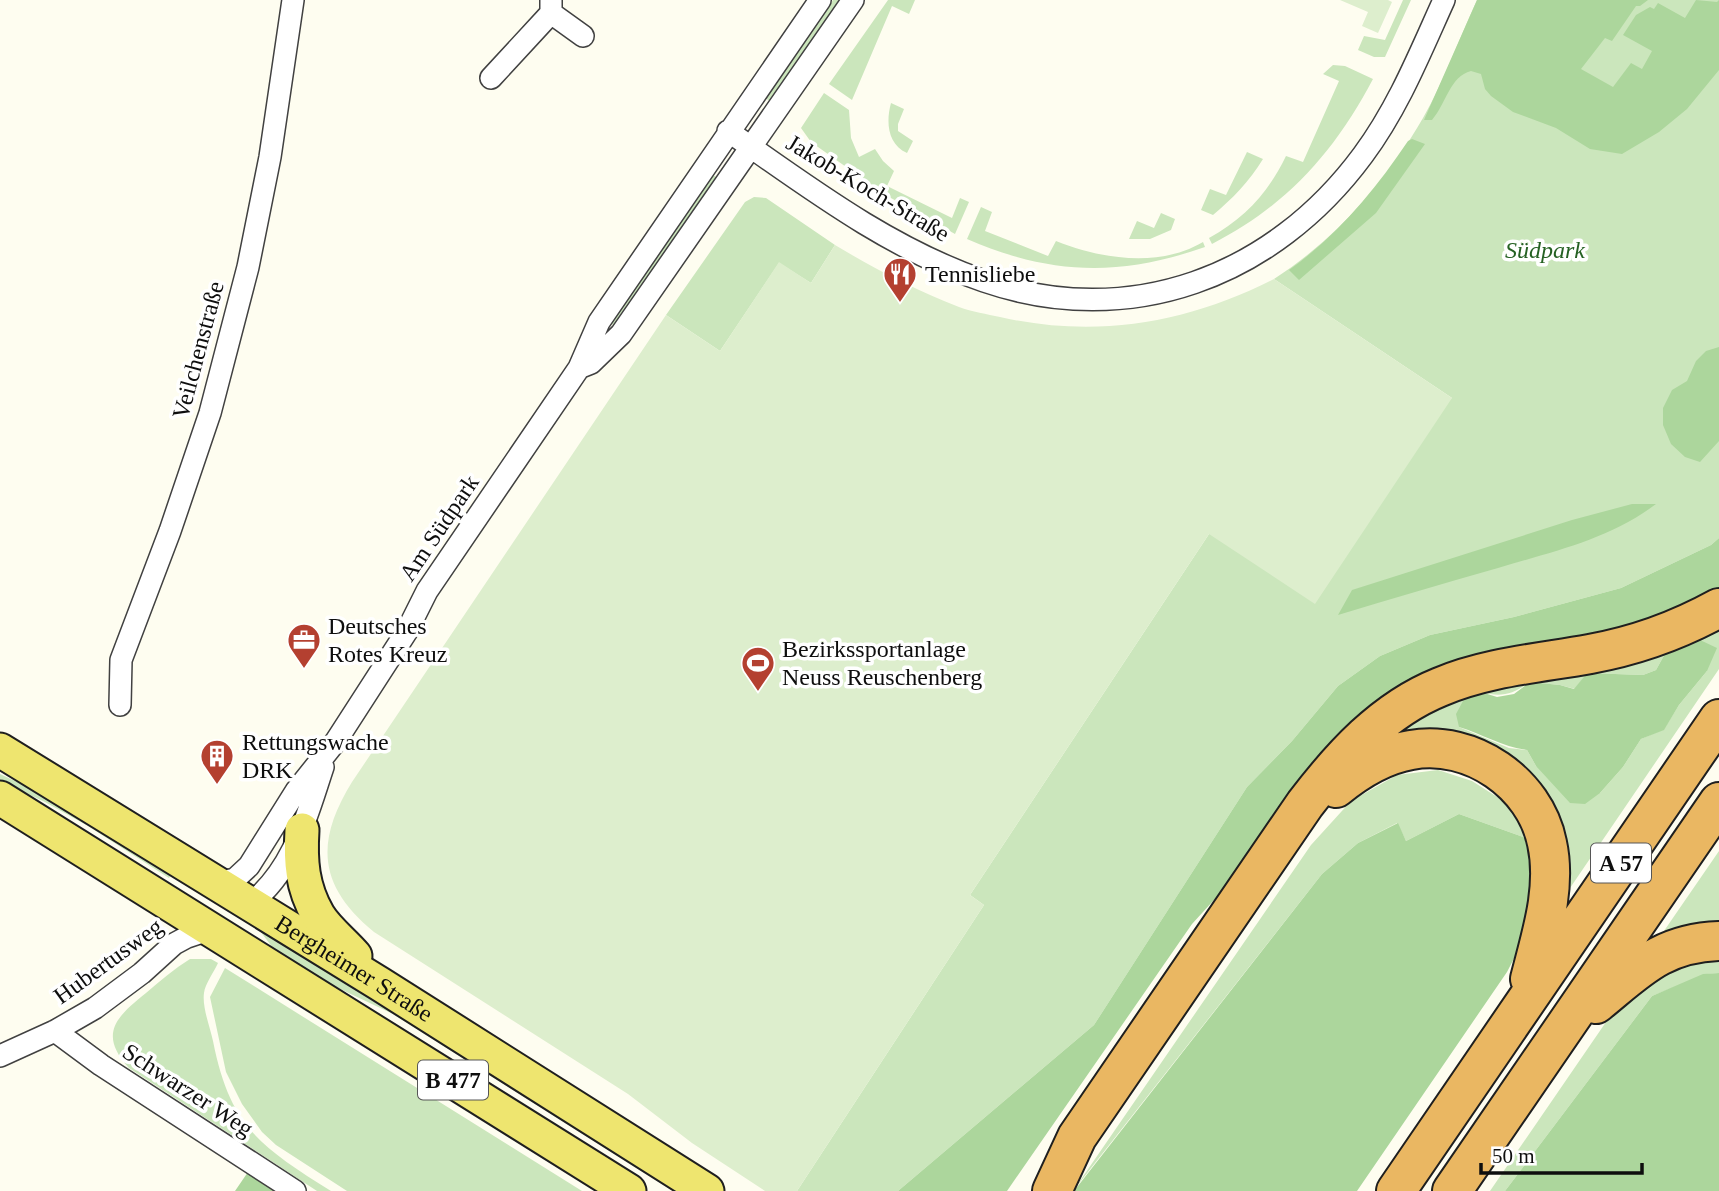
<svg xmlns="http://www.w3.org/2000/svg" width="1719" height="1191" viewBox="0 0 1719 1191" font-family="Georgia,serif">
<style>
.green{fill:#cbe6bc;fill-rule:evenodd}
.forest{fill:#acd69c}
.pitch{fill:#ddeecd}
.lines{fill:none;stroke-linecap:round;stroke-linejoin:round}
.street-casing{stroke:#414141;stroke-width:24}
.primary-casing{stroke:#1f1f1f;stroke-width:37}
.highway-casing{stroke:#1f1f1f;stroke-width:42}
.street{stroke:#fff;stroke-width:21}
.primary{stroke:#eee56f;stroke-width:33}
.highway{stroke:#eab762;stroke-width:38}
.labels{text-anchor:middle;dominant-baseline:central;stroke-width:7;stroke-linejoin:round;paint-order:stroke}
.shield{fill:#fff;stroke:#565656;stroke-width:2}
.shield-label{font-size:23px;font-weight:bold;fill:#0e0e0e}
.street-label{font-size:24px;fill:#0e0e0e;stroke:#fff}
.park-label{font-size:24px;font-style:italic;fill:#256123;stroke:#fff}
.poi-label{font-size:24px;fill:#0e0e0e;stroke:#fff;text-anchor:start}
</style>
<rect width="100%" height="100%" fill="#fefdf0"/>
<path class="green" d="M833,0H841L770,101L765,98Z
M888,0H915L909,14L892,6L852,100L829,84Z
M1403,0H1411L1385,57H1374L1358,50L1364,36L1385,40Z
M1477,0H1719V538L1711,545L1621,588L1514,617L1430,635L1380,656L1338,686L1292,741L1247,787L1094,1025L898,1191H797L984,905L970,895L1209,534L1452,398L1274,279C1336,239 1386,182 1423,118C1444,81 1459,39 1477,0Z
M1333,65L1345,66L1373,79C1334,153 1286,206 1212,244L1209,238C1245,218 1268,193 1286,156L1303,162L1339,81L1323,74Z
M824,93L849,110L851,138L859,157L875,149L883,161L894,171L887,186L952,218L960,198L969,202L955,234L891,198L863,179L811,142L801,128Z
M891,103L904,109L898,124V131L913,141L907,153C887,144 886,121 891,103Z
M1247,152L1263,159C1249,182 1233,198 1213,215L1201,210L1210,189L1226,195Z
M709,172L716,177L613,325L609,322Z
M754,197L766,198L835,245L811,283L779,263L720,351L666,315L745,202Z
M981,207L992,212L985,231L1048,256L1056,241C1101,259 1159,268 1203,242L1205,247C1120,277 1050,275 967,239Z
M1161,213L1175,219L1171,230L1150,239H1129L1137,221L1154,228Z
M1719,618V669L1568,891L1571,865L1565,832L1551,798L1532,775L1502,752L1391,738L1427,704ZM1700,640L1707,671L1679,705L1664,729L1641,739L1623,767L1600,793L1536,766L1527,750L1509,748L1459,727L1481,692C1502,698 1513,694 1530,682L1560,685L1575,689L1587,673L1643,675L1656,670L1667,650L1689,646Z
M1438,770L1472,781L1505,802L1529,839L1459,814L1406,841L1397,823L1358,843L1322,874L1073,1191L1311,845L1351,801L1397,775Z
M0,774L60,802L174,871L169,878L88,826L45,802L0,781Z
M1719,851V932L1655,944Z
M263,929L684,1191H673L393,1014L317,978L276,952L260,931Z
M1719,956V973L1707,974L1652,996L1505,1191H1490L1606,1022L1646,978L1698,957Z
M190,959H211L218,963C214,972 205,984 204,993C202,1007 210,1027 213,1041C230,1127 260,1146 331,1191H317L129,1068C98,1034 116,1017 146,993C160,981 174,969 190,959Z
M225,968L582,1191H347L276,1145L262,1132L242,1104L226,1072L210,997Z"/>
<path class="forest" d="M1477,0H1648L1640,6H1636L1612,41L1605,38L1581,69L1613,87L1631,63L1642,69L1652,51L1623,35L1636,15L1650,7L1654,9L1658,3L1685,18L1696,0L1717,2L1719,0V70L1687,109L1659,132L1622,154L1590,149L1556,128L1513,112L1491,96L1485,89L1481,74L1471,71C1450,76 1446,104 1432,120H1424Z
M1412,139L1425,144L1376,213L1299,280L1289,270C1338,235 1375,190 1408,141Z
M1719,347V441L1700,462L1685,457L1671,444L1663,425V408L1672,390L1687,381L1696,361L1706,351Z
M1632,504H1656C1608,540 1554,551 1498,568C1444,583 1391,599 1338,615L1352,590L1572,520Z
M1719,538V592L1677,615L1475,662L1245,866L1192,924L1007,1191H898L1094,1025L1247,787L1292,741L1338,686L1380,656L1430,635L1514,617L1621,588L1711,545Z
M1700,640L1717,648L1707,671L1679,705L1664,730L1641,739L1623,767L1600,793L1585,804L1570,803L1536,766L1527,750C1503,747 1482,734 1459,727L1456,714L1463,701L1481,692L1497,697L1514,694L1530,682L1560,685L1574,689L1587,673L1643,675L1656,670L1667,650L1689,646Z
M1459,814L1529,839L1536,874L1525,937L1507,972L1357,1191H1074L1322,874L1358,843L1398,823L1406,841Z
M1719,973V1191H1505L1652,996L1703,974Z
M248,1172L277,1191H235Z"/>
<path class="pitch" d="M1340,0H1388L1392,2L1378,33L1362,26L1368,12Z
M835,245C875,269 915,290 959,307C972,312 987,314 1000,317C1097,339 1187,323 1274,279L1452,398L1315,604L1209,534L970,895L984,905L797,1191H765L692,1143L628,1094L374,932C318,886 315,842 352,782L666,315L720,351L779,262L811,283Z"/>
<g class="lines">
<defs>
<path id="street" d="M551,13L583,36
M491,78L551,13V0
M728,131C808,187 890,249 984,281C1130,331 1273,277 1363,155C1398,108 1420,53 1444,0
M581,367L591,363L621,334L853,0
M120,705L121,660L170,531L210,413L248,267L270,157L293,0
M216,883L235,879L249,866L296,791L336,741L407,631L427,591L579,368L599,322L820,0
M250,904C294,869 306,818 323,767
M55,1031L101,1065L295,1191
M0,1056L55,1031L95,1008L142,973L174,944L187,937L211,929"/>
<g id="primary">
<path id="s1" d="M0,750L380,984L707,1191"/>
<path d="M0,798L629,1191"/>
<path d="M302,830C300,861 302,887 318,915C327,930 344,943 355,956"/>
</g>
<path id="highway" d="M1336,788C1358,770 1382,755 1411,750C1471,739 1535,783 1547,843C1557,888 1541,936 1530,979
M1596,1004C1638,970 1661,943 1719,941
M1052,1191L1077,1137L1305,804C1341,757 1383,710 1440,687C1487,667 1540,663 1590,654C1635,646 1679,630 1719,608
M1396,1191L1719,719
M1452,1191L1719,802"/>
</defs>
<use href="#street" class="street-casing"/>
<use href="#primary" class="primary-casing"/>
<use href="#highway" class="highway-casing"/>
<use href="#street" class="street"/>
<use href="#primary" class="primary"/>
<use href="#highway" class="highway"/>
</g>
<defs>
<symbol id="restaurant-pin" viewBox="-11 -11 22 30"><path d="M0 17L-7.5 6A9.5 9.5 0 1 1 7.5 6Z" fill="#b44030" stroke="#fff"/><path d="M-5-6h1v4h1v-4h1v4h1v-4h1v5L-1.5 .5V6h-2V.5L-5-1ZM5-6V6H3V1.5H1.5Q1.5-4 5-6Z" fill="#fff"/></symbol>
<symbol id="office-pin" viewBox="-11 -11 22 30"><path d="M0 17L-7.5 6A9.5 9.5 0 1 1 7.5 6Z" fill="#b44030" stroke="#fff"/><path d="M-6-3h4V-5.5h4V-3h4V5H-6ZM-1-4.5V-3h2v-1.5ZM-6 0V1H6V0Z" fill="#fff"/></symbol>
<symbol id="stadium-pin" viewBox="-11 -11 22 30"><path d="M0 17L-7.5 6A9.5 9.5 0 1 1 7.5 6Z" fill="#b44030" stroke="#fff"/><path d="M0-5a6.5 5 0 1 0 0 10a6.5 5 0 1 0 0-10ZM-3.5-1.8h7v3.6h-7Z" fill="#fff"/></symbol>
<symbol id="building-pin" viewBox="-11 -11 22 30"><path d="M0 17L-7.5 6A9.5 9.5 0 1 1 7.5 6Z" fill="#b44030" stroke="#fff"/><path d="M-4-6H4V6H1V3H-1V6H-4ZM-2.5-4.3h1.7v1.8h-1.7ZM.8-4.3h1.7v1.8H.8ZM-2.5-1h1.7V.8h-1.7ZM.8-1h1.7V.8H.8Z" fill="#fff"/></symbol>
</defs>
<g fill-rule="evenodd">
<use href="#restaurant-pin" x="881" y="255" width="38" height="52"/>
<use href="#office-pin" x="285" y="621" width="38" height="52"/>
<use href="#stadium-pin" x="739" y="644" width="38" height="52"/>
<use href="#building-pin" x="198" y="737" width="38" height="52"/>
</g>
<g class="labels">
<g class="shield">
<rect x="1591" y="843.5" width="60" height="39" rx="5"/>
<rect x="418" y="1060.5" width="70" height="39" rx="5"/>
</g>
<g class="shield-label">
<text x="1621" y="863">A 57</text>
<text x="453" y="1080">B 477</text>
</g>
<g class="street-label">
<text transform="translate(868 188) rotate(31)">Jakob-Koch-Straße</text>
<text transform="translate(198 350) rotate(-75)">Veilchenstraße</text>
<text transform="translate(439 528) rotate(-56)">Am Südpark</text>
<text transform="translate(108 961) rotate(-36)">Hubertusweg</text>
<text stroke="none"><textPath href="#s1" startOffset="416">Bergheimer Straße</textPath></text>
<text transform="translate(188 1090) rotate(33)">Schwarzer Weg</text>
</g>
<g class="park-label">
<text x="1545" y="250">Südpark</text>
</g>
<g class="poi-label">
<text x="925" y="274">Tennisliebe</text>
<text x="328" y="626">Deutsches<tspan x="328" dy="28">Rotes Kreuz</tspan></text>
<text x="782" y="649">Bezirkssportanlage<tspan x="782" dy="28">Neuss Reuschenberg</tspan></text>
<text x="242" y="742">Rettungswache<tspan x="242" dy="28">DRK</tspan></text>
</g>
</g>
<path d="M1481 1163v10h161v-10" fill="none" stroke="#0e0e0e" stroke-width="3.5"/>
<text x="1492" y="1163" font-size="21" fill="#0e0e0e" stroke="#ffffff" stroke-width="5" paint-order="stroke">50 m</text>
</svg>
